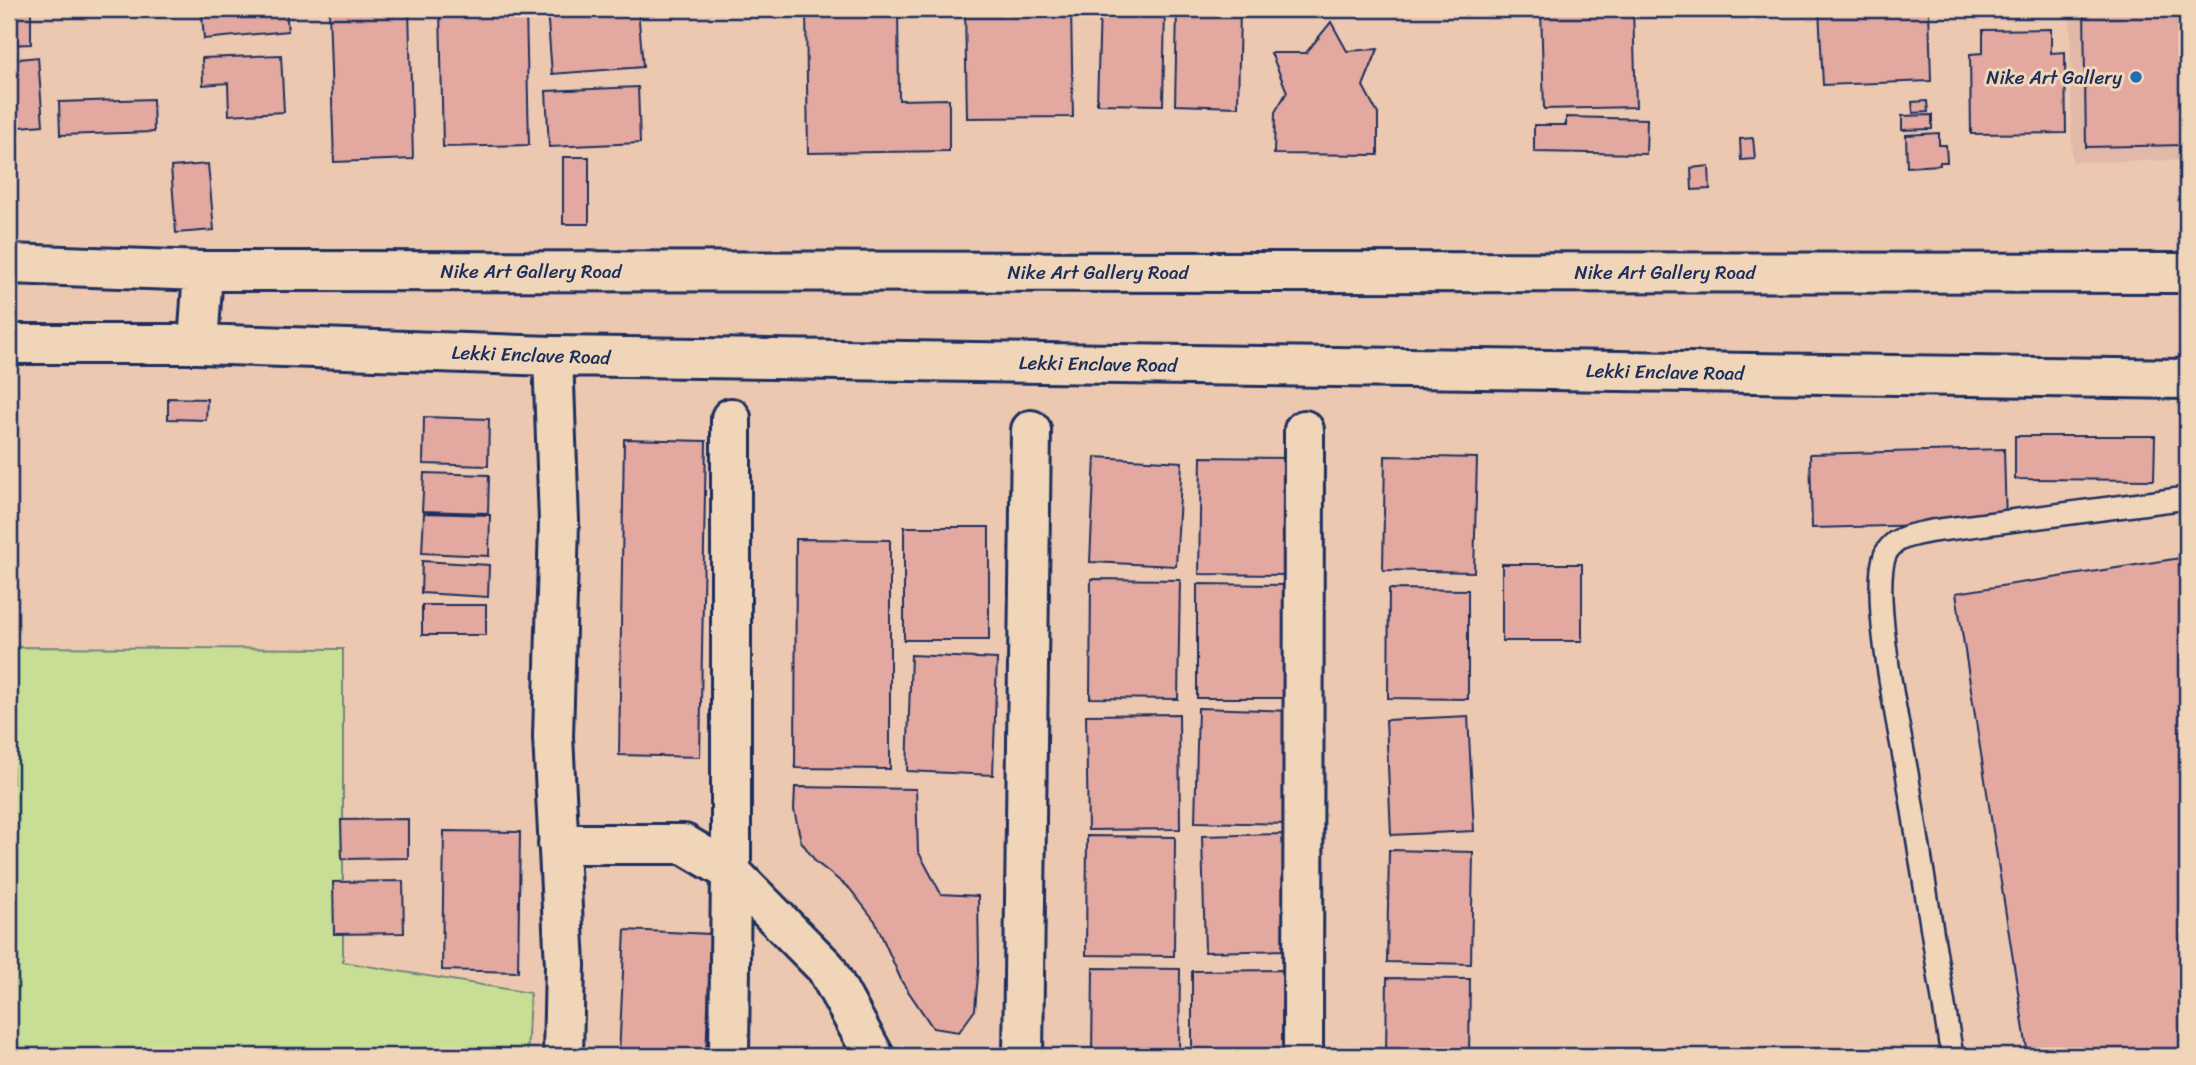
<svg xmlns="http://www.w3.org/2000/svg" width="2196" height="1065" viewBox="0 0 2196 1065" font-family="Sriracha,sans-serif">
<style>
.built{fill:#e2b9a9}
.green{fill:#c8de94;stroke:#728679;stroke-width:2}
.building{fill:#e3a9a0;stroke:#1b2f5e;stroke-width:2}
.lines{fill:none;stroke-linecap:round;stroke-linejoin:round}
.lane-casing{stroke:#1b2f5e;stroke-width:26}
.street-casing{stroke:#1b2f5e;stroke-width:44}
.lane{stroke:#f1d5b8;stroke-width:21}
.street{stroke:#f1d5b8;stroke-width:38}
.poi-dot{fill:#1f6fb2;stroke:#f1d5b8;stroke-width:2.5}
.labels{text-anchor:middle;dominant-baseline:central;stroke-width:6;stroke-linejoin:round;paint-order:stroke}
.poi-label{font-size:19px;fill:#1b2f5e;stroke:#f1d5b8;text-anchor:end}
.street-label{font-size:19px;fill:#1b2f5e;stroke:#f1d5b8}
</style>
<rect width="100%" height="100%" fill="#edc8b1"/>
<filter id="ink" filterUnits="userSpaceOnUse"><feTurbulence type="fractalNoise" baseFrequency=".0143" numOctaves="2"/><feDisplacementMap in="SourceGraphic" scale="14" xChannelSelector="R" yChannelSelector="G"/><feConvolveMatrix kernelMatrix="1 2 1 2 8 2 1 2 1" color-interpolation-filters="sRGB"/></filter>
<g filter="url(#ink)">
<path class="built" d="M2070,9H2187V160L2072,162Z"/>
<path class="green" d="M9,647L343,649V962L530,993L527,1056H9V785L13,784Z"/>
<path class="building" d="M9,9H31V44L9,45Z
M222,9H286L288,31L204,39L202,16L222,14Z
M329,9H409L413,159L334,162Z
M440,9H526L529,145L443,147Z
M547,9H638L643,67L552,74Z
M806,9H898L899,100L949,99V151L808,153Z
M965,9H1071L1073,117L967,118Z
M1100,9H1165L1163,105L1097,104Z
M1177,9H1240L1238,107L1175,105Z
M1541,9H1633L1636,107L1544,109Z
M1819,9H1929L1931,81L1823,85Z
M2084,9H2187V145L2086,147Z
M1331,22L1347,51L1378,49L1363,86L1378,114V155L1274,154L1275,112L1287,92L1271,53H1306Z
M2051,29V53L2065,52L2066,133L1971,134L1970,54L1983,53V30Z
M281,55L284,112L229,115L228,83L203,85L202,58Z
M38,57L43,125L9,128V60Z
M638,87L640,143L549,147L546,91Z
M153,99L154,132L60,135L59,102Z
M1927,101L1928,112L1913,113L1912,102Z
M1932,115V129L1902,130V116Z
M1566,117L1647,119L1646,154L1534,152V125H1566Z
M1939,133V145H1946L1947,162H1940V165L1907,167L1906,135Z
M1753,138L1755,159L1741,160L1740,139Z
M563,157H589V224H563Z
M208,164L214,230L176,233L171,167Z
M1709,166L1710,189L1692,190L1691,168Z
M168,398L207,399L206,420L168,419Z
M424,417L489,419L488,466L423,464Z
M2015,436H2155L2154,480L2015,479Z
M624,439L706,441L700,757L619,755Z
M2004,449L2006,523L1812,528L1810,454Z
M1385,456L1477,458L1474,572L1383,570Z
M1095,457L1182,462L1176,566L1090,562Z
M1201,457L1287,458L1285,575L1199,574Z
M424,473L489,475L488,513L422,511Z
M424,513L490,515L489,556L422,553Z
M904,527H989V640H904Z
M796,539L890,540V769L795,768Z
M2187,557V1056H2028L1956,593Z
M422,561L489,565L488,597L421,593Z
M1502,564H1582V641H1502Z
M1091,579L1180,580L1178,699L1090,698Z
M1197,584L1286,585L1285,698H1197Z
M1389,589L1468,590V699L1388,698Z
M422,605H486V635H422Z
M911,655L997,659L993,775L907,771Z
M1198,708L1292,711L1289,824L1195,822Z
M1179,714L1180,829L1088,830L1086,715Z
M1468,716L1474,831L1391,835L1386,720Z
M795,787L916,789L918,851L941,894L978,896L979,963L975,1010L959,1032L933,1028L902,982L875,921L850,889L816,862L801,841L794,810Z
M408,819V858L342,859L341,820Z
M444,831L520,832L518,972L442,970Z
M1285,834L1287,950L1205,952L1202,836Z
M1087,836L1175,837L1174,956L1086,955Z
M1389,850L1473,852L1471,964L1387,962Z
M403,881L404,933L334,934L333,882Z
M625,930L711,934L706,1056H619Z
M1093,968L1180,969L1179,1056H1092Z
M1283,970V1056H1192V971Z
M1387,978L1470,979L1469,1056H1386Z"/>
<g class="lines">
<defs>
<path id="lane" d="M1952,1056C1937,962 1922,868 1907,773C1899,729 1869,589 1886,553C1895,536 1914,535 1932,531L2187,498"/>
<path id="street" d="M9,264L203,271L2187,273
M9,344H198L553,356L2187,379
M198,344L203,271
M553,356L559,522L553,737L565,965L563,1056
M558,844H684L731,872L826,968L874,1056
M729,1056L731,872V418
M1023,1056L1031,430
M1303,1056L1304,430"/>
</defs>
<use href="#lane" class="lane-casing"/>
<use href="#street" class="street-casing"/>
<use href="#lane" class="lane"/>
<use href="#street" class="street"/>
</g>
</g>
<circle class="poi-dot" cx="2136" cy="77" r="7"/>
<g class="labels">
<g class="poi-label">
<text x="2122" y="77">Nike Art Gallery</text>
</g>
<g class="street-label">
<text x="531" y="271">Nike Art Gallery Road</text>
<text x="1098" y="272">Nike Art Gallery Road</text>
<text x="1665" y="272">Nike Art Gallery Road</text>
<text transform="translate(531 355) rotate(2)">Lekki Enclave Road</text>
<text transform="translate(1098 364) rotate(1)">Lekki Enclave Road</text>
<text transform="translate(1665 372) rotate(1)">Lekki Enclave Road</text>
</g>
</g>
<rect width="2196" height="1065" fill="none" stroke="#f1d5b8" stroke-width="35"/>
<rect x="18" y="18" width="2161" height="1030" fill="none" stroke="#1b2f5e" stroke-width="2.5" filter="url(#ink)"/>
</svg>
